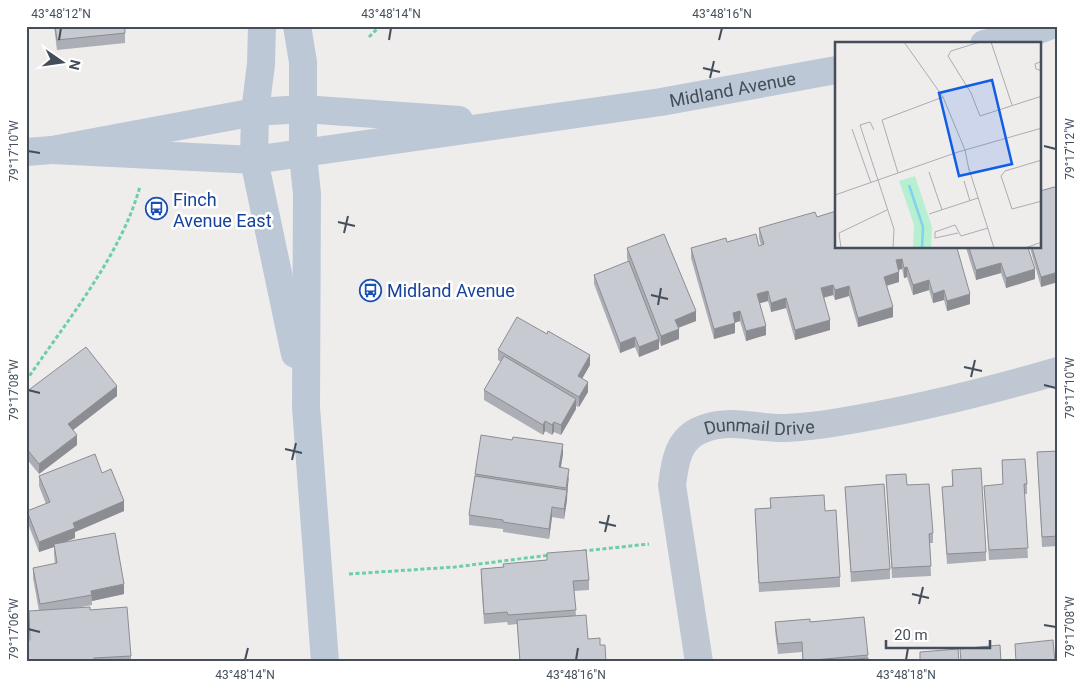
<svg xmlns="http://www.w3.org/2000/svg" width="1084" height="688" viewBox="0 0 1084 688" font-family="Roboto,sans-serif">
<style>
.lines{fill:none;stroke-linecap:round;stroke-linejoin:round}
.path{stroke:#6dcfa6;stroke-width:3;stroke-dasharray:4 2.5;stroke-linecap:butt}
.minor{stroke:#bec7d2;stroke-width:28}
.secondary{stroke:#bdc8d7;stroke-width:28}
.wall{fill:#acaeb5}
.shaded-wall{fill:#8c8d93}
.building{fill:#c8cad2;stroke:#8c8d93}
.ticks{fill:none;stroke:#444e5a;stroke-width:2}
.labels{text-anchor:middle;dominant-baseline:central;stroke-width:5;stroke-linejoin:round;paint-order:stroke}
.street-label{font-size:18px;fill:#444e5a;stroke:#fff}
.transit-label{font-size:18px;fill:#164399;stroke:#fff;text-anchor:start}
.inset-river{fill:none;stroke:#81d1ef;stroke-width:2.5}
.inset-road{fill:none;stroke:#abadb2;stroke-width:1}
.view{fill:#105ee5;fill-opacity:0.15;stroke:#105ee5;stroke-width:2.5}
.inset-edge{fill:none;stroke:#444e5a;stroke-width:2.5}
.neatline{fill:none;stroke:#444e5a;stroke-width:2}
.ticks-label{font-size:12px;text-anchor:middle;fill:#444e5a}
</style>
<rect width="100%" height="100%" fill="#efecec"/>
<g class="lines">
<path class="path" d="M369,37L380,26
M26,381C66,322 122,254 140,186
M583,551L649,544
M349,574L455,567L550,555"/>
<path class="minor" id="s1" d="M699,662L672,485C675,461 678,438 703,429C733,418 756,429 786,428C803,427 822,425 839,422C913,410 986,392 1058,371"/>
<g class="secondary">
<path d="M262,26L261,64L255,112L254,160L295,354"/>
<path d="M297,26L303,62V155L307,194L306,407L325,662"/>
<path d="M984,44L1021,37L1049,26"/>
<path id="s2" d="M52,150L254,160L661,102L836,70"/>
<path d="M26,152L52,150L255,112L303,109L459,120"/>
</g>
</g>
<path class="wall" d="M54,26H125V43L57,50Z
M1058,186L1041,287L1030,248H1040Z
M817,217L957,248L970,304L947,311L944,300L933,303L929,290L913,295L907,277L904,278L902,269L899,270V282L887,286L893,317L858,327L849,296L835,300L833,295L824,298L830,330L795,340L786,308L771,312L768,301L760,303L766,335L746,341L740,321L735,323V333L714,339L691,258V248L727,242L759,246L761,245L759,238V228Z
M627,248L696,321L678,328L679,339L661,346L659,341V349L639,357L635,347L620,353L594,284V275L628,262L627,258Z
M966,248H1028L1035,279L1006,288L1001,273L976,280Z
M498,350L590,365L582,378L588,392L579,407L576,406V409L561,435L554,432L552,435L545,431L543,435L484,400V390L501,362L498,360Z
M26,392L117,396L73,430L77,445L39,474L26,458Z
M1058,451V546L1042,547L1037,452Z
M563,454L561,467L569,478L567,492V500L564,519L552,517L549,539L503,532V529L469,525V515L475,474Z
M1002,460L1027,484V494H1024L1028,558L989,560L984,486L1003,485Z
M952,470L986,552V561L947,564L942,487L952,486Z
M102,473L124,511L75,532V538L65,542L124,594L92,601V605L76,608L90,610L131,656V662H28L27,640H30L29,611H39L33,578V568L55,564L54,554V547L39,552L27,521V511L46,504L39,486V476Z
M886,475L933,533V543H930L931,576L892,578Z
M845,487L890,569V579L851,582Z
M770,498L825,511L840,577V587L759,592L755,509L770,508Z
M547,553L589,580V590L574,591L576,616L588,639L600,645L606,662H520L517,624L508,625L507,622L484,624L481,579V569L503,567L547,560Z
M864,617L868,658L869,662H803L802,652L778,654L775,631V622H810Z"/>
<path class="shaded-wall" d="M902,259V269L896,270V260Z
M1001,263V273L976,280V270Z
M907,267V277L904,278V268Z
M1035,269V279L1006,288V278Z
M899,272V282L884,286V277Z
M1058,272V282L1041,287V277Z
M929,280V290L913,295V285Z
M833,285V295L821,298V288Z
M849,286V296L835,300V290Z
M944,290V300L933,303V294Z
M768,291V301L757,304V294Z
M970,294V304L947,311V301Z
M786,298V308L771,312V303Z
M893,307V317L858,327V318Z
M696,311V321L675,329V320Z
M740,311V321L733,323V313Z
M830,320V330L795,340V330Z
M735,323V333L714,339V329Z
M766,326V335L746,341V331Z
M679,329V339L661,346V336Z
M635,337V347L620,353V343Z
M659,339V349L639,357V347Z
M590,355V365L578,386V376Z
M588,382V392L579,407V397Z
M117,386V396L68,434V424Z
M576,399V409L561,435V425Z
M545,421V431L543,435V425Z
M554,422V432L552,435V425Z
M77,435V445L39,474V464Z
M563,444V454L559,477V467Z
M569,469L567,500L564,519V509Z
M124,501V511L75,532V538L54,546V544V547L39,552V542L73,523Z
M552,507V517L549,539V529Z
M124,584V594L92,601L91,591Z"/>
<path class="building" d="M55,26H125V33L57,40Z
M1058,186V272L1041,277L1032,248H1040V191Z
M836,211V248H957L970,294L947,301L944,290L933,294L929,280L913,285L907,267L904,268L902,259L896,260L899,272L884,277L893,307L858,318L849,286L835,290L833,285L821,288L830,320L795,330L786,298L771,303L768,291L757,294L766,326L746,331L740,311L733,313L735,323L714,329L691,248L726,238L727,242L756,234L759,246L764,244L759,228L815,212L817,217Z
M664,234L696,311L675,320L679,329L661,336L627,248Z
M969,248H1028L1035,269L1006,278L1001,263L976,270Z
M629,261L659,339L639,347L635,337L620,343L594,275Z
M517,317L547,334L548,331L590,355L578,376L588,382L579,397L498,350Z
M86,347L117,386L68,424L77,435L39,464L26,448V392Z
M504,356L576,399L561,425L554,422L552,425L545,421L543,425L484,390Z
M481,435L512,440L513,437L563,444L559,467L569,469L566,488L475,474Z
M1058,451V536L1042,537L1037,452Z
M95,454L102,473L111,469L124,501L73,523L75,528L39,542L27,511L50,502L39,476Z
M1025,459L1027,484H1024L1028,548L989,550L984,486L1003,484L1002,460Z
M981,468L986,552L947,554L942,487L953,486L952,470Z
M906,474L907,485L929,484L933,533L929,534L931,566L892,568L886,475Z
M475,476L567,490L564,509L552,507L549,529L503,522V520L469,515Z
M884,484L890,569L851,572L845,487Z
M824,495L825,511L836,510L840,577L759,583L755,509L771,508L770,498Z
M115,533L124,584L91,591L92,595L40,604L33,568L57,563L54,544Z
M586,550L589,580L573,581L576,610L508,615L507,612L484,614L481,569L504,567L503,564L547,560V553Z
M90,607V610L127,607L131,656L94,658V662H28L27,640H30L29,611Z
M586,615L588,639L600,638V645H605L606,662H520L517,620Z
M864,617L868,655L803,661L802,642L778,644L775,622L810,619V622Z
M1056,639H1058V662H1057Z
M1053,640L1055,662H1016L1015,644Z
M1000,645L1001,662H961L960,649Z
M958,649L959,662H920V652Z
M868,658L869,662H826Z"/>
<path class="ticks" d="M59,40L61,28M389,40L391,28M719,40L722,28M703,68L720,72M710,78L714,61M1044,146L1056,149M28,151L40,153M338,222L355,226M344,233L348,216M651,295L668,299M658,305L661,288M964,367L982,371M971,377L975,360M1044,385L1056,388M28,390L40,393M285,449L302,453M292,460L296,443M599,522L616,526M605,532L609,515M912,594L929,598M919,604L923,587M1044,625L1056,627M28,629L40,632M245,660L248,648M576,660L578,648M906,660L908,648"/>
<defs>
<symbol id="bus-ring" viewBox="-11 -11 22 22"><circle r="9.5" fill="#fff" stroke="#1a4fb4" stroke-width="1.5"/><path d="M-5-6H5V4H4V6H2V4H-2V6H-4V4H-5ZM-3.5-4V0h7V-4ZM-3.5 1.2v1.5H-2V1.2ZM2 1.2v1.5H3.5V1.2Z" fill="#1a4fb4"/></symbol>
</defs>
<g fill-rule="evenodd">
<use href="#bus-ring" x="144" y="196" width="25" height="25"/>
<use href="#bus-ring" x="358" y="278" width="25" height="25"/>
</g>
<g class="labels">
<g class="street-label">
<text stroke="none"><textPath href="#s2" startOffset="686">Midland Avenue</textPath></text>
<text stroke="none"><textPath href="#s1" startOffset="304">Dunmail Drive</textPath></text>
</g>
<g class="transit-label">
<text x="173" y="199">Finch<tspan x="173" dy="21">Avenue East</tspan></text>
<text x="387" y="290">Midland Avenue</text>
</g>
</g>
<g transform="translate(835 42)">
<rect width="206" height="206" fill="#efecec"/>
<path d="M80,134L97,185L96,206H78L79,183L64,139Z" fill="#b7f0d1"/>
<path class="inset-river" d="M74,143L88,185L87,206"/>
<path class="inset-road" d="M69,0L108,55L130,108L134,128M145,0L116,9L113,14L136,51L145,74L207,54M156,0L177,63M207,19L200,22L201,27L207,29M17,87L36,141M39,88L35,80L25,83L59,187L58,206M207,118L170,129L166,134L177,167L207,159M134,127L159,206M94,130L107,168M63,131L47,78L108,55M129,139L135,159M0,153L123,110L207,86M94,172L143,156M123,191L100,196V190L120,183L126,194L153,186M6,206L4,191L52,168M190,206L207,200"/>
<path class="view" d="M157,38L177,122L124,134L104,51Z"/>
<rect width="206" height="206" class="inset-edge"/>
</g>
<rect width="1084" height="688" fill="none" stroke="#ffffff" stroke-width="55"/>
<g transform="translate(62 62) rotate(103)" stroke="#ffffff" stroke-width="4" paint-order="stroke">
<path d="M0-4L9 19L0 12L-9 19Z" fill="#444e5a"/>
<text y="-8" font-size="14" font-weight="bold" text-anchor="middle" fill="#444e5a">N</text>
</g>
<path d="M886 640v8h104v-8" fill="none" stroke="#444e5a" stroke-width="2.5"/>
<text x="894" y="640" font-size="15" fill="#444e5a" stroke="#ffffff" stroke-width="4" paint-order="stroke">20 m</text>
<rect x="28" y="28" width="1028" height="632" class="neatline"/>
<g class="ticks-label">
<text x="61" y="18">43°48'12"N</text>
<text x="391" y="18">43°48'14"N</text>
<text x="722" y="18">43°48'16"N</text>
<text transform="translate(1070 149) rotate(-90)" y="4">79°17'12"W</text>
<text transform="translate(14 151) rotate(-90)" y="4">79°17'10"W</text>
<text transform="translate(1070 388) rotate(-90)" y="4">79°17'10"W</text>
<text transform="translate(14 390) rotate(-90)" y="4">79°17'08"W</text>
<text transform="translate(1070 627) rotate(-90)" y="4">79°17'08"W</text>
<text transform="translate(14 629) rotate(-90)" y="4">79°17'06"W</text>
<text x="245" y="679">43°48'14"N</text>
<text x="576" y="679">43°48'16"N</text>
<text x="906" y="679">43°48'18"N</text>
</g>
</svg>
